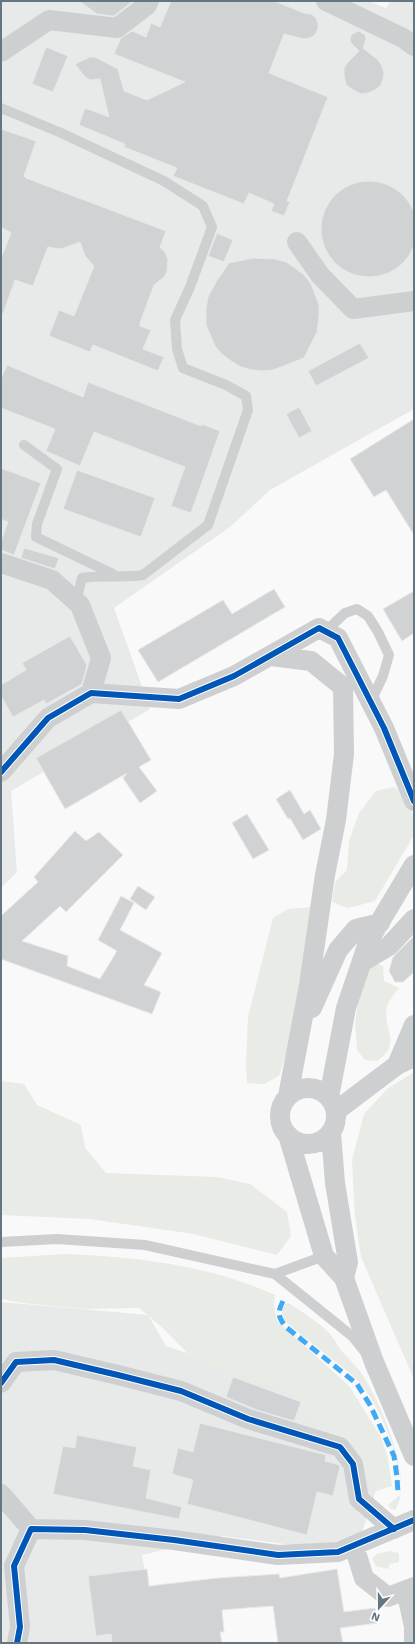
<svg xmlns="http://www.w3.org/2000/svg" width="415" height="1644" viewBox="0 0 415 1644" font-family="'Work Sans',sans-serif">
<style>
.built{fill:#e8e9e9}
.green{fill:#e8ebe6}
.building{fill:#d0d2d3;stroke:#e8e8e8}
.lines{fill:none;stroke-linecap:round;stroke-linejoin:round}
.lane{stroke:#cecfd0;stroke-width:10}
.street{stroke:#cecfd0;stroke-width:20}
.quiet{stroke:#3fa9f5;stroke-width:5;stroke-dasharray:10 5;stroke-linecap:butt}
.cycleway-casing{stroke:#fff;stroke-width:8}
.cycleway{stroke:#0057b8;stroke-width:6}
</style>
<rect width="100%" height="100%" fill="#f9f9f9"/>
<path class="built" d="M1,1H368L386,8L390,1H414V409L270,490L230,527L114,608L150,709L11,791L17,872L1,888Z
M1,1302L148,1315L166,1346L214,1362L283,1381L382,1472L362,1532L316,1548L223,1536L142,1555L155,1631L124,1643H1Z"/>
<path class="green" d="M394,787L406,797L414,818V835L375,901L348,908L332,902L335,882L347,870L349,841L359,813L376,791Z
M312,907L302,1005L279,1076L264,1084L247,1083L246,1064L248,1017L273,918L288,909Z
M376,963L383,966L384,981L399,988C395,993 389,1000 387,1007C382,1029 403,1044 377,1061L365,1060L357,1050L355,1023L358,1004L370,965Z
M414,1072V1379L361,1257L355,1216L352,1160L364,1114L387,1089Z
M1,1081L24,1084L37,1105L81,1125L85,1148L106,1173L217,1177L250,1184L287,1212L291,1236L277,1255L194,1234L90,1219L1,1215Z
M65,1254C138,1257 208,1265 275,1295L274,1305L277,1321L350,1387L364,1410L381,1437L388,1459L392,1486L376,1491L353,1448L314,1420L289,1391L226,1373L195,1361L163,1328L139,1308L83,1309L23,1303L1,1299V1258Z
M288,1303C303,1312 318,1322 330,1334C334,1339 337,1344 340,1349C347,1358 356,1365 362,1374C381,1403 415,1481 395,1510L391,1509L388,1505L401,1494C403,1461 379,1400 354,1377C346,1369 337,1363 328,1356C314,1345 299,1333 285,1321L282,1313L284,1305Z
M389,1551L399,1553V1562L390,1564L388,1569L376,1566L372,1559L377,1554Z"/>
<path class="building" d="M79,1H133L114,16L97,14Z
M171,1H274L304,13L311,14L316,18L318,23V29L315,35L310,38L304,39L284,34L269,73L328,97L287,201L290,202L284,216L271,211L274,204L249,193L244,204L173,176L177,168L124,147L125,144L79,125L85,108L109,117L100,79L90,80L85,77L75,64L90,57H95L118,69L124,91L147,100L185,82L114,54L121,38L132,31L146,37L151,23L160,27Z
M359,31L365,35L366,39L363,48L378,60L382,66L384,73L383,80L380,86L375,90L368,93L361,94L355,91L346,85L344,75V68L348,62L359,51L351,43L350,38L352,34Z
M46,47L68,56L53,92L32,84Z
M1,129L36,141L24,176L26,178L166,231L160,247L165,252L168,259L167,272L164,277L154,285L140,323V326L151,330L143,349L164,357L158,371L93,345L90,352L49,336L59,310L74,316L94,266L85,256L80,242L64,248L58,249L48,247L33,286L15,280L3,314L1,313V258L11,233L1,227Z
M321 229a48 48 0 1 1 96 0a48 48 0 1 1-96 0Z
M217,233L233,240L224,262L208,256Z
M253,258L275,259L286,262L295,268L304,275L311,284L319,305V316L317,332L304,358L273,370L263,371L252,370L241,367L231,361L222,354L215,346L206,325V308L208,297L216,282L229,263Z
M360,343L369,358L316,386L308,371Z
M7,365L83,397L88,382L201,426L202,424L220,431L191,513L171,506L185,467L94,432L80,466L46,451L55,429L1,408V379Z
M299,407L312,431L299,438L286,414Z
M414,419V535L386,490L374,497L350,459Z
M1,468L41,483L14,555L1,550V541L8,522L1,519Z
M77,470L155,498L141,537L63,509Z
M24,548L59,558L55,569L21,558Z
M274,589L285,607L158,682L138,650L223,600L232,614Z
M414,591V633L402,641L383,609Z
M70,636L87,665L82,684L46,704L44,700L13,717L1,696V685L26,670L22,663Z
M121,710L151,760L139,767L157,791L140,803L123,778L127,773L65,809L36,758Z
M290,790L304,814L310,810L321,829L303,840L290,818L288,819L276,799Z
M247,814L269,850L253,859L232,823Z
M75,831L86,841L99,832L123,855L66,912L60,906L22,941L68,956L67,966L100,979L117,951L98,940L121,896L134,903L120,930L162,953L144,985L161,992L152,1014L1,959V916L38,882L34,877Z
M138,886L155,897L146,910L130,899Z
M414,936V972L403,982H395L389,971L393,957Z
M233,1377L301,1402L294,1421L257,1410L226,1397Z
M200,1423L326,1455L325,1461L339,1465L340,1466L333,1496L317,1492L307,1535L187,1504L193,1480L172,1474L178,1448L193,1452Z
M77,1435L137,1447L133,1466L151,1470L146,1498L182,1507L179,1519L53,1494L63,1446L75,1448Z
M147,1569L149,1586L218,1578L279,1574L280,1578L337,1569L344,1612L375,1608L377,1623L340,1628L343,1643H278L273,1606L222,1610L224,1632H220L222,1643H112L111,1634L96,1636L88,1576Z"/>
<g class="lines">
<path class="lane" d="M1,108L59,132L164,181L203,206L212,227L190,287L175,320L177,349L183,368L226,385L246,396L248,410L208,525L143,575C122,578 102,575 82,578L76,601
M24,445L57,469L37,524L36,537L113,574
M326,631L345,613L357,609L368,616L378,632L389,655L383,676L371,701
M1,1242L57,1239L145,1245L275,1274L324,1256
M275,1274L352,1336L364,1351"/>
<path class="street" d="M326,1L403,38L414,46
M1,52L49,20L117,28L147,5L149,1
M297,242L320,275L353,309L414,301
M1,563L52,580L80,605L101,658L91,693
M271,656L311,661L343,687L344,754L336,820L325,875L309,985L288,1096
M1,772L48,718L91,693L179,699L234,676L319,628L338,638L384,728L414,801
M362,962L389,946L414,919
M312,1008L338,950L356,929L380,923
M397,1065L414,1025
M280 1116a28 28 0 1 1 56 0a28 28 0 1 1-56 0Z
M329,1097L346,1008L369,940L414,865
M336,1111L397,1065L414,1057
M331,1133L335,1183L348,1262L344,1278
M288,1135L324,1256L344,1278L374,1362L414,1456
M1,1383L16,1362L54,1360L118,1375L181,1391L248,1419L340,1447L353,1464L359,1499L394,1529
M1,1494L31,1529
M354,1546L364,1578L388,1597L414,1587
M406,1590L414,1627V1643
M17,1643L20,1627L14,1566L31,1529L85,1530L174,1540L278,1555L338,1552L414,1520"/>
<path class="quiet" d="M283,1301C277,1313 278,1317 286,1327L357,1384L370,1405L394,1456L397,1477L398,1493"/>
<defs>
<path id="cycleway" d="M1,772L48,718L91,693L179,699L234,676L319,628L338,638L384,728L414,801
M1,1383L16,1362L54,1360L118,1375L181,1391L248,1419L340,1447L353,1464L359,1499L394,1529
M17,1643L20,1627L14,1566L31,1529L85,1530L174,1540L278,1555L338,1552L414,1520"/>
</defs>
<use href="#cycleway" class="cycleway-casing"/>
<use href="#cycleway" class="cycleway"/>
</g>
<rect width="415" height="1644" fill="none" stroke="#657683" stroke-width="4"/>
<g transform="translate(379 1608) rotate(201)" stroke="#ffffff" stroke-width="3" paint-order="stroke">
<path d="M0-3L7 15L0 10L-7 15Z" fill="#657683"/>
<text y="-6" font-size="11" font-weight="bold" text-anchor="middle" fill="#657683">N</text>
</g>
</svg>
